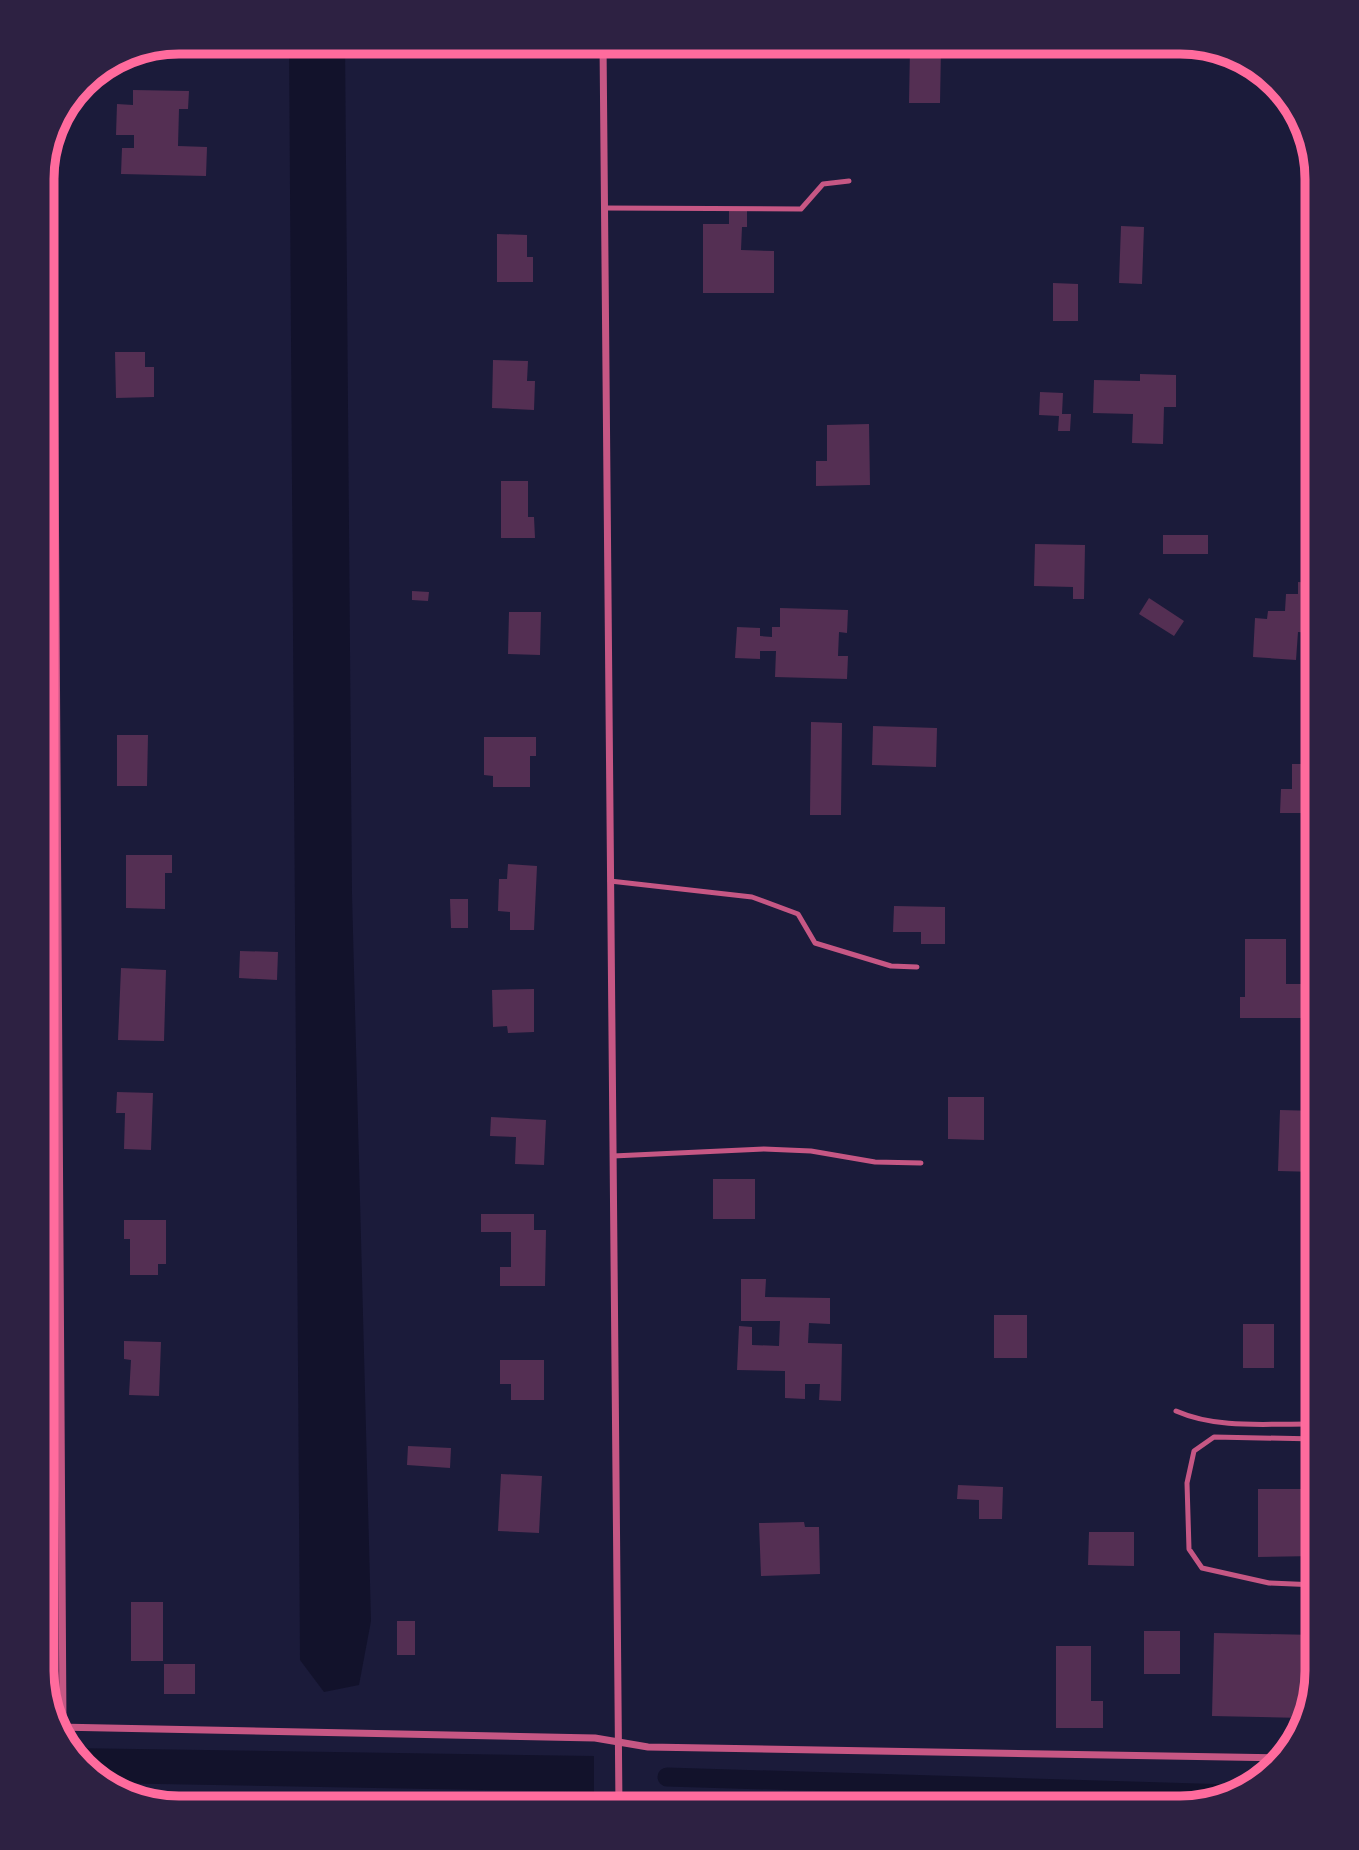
<svg xmlns="http://www.w3.org/2000/svg" width="1359" height="1850" viewBox="0 0 1359 1850" font-family="Literata,serif">
<style>
.water{fill:#12122b}
.lines{fill:none;stroke-linecap:round;stroke-linejoin:round}
.canal{stroke:#12122b;stroke-width:19}
.building{fill:#542f53}
.service{stroke:#c65784;stroke-width:5}
.minor{stroke:#c65784;stroke-width:7}
.rim{fill:none;stroke:#ff6b9d;stroke-width:9}
</style>
<rect width="100%" height="100%" fill="#1b1b3a"/>
<path class="water" d="M289,42H345L352,894L371,1621L359,1685L324,1692L300,1660Z
M69,1748L594,1756V1792L104,1783Z"/>
<g class="lines">
<path class="canal" d="M667,1777L1231,1794"/>
</g>
<path class="building" d="M910,48H941L940,103H909Z
M133,90L189,91L188,109H179L178,146L207,147L206,176L121,174L122,148H134V135H116L117,104L133,105Z
M729,209H747V227H742L741,250L774,251V293H703V224H729Z
M1121,226L1144,227L1142,284L1119,283Z
M497,234L527,235V257H533V282H497Z
M1053,283L1078,284V321H1053Z
M115,352H145V367H154V397L116,398Z
M493,360L528,361L527,381H535L534,410L492,408Z
M1140,374L1176,375V407H1164L1163,444L1132,443L1133,414L1093,413L1094,380L1140,381Z
M1040,392L1063,393L1062,414H1071L1070,431H1058L1059,416L1039,415Z
M869,424L870,485L816,486V461H827V425Z
M501,481H528V517H534L535,538H501Z
M1163,535H1208V554H1163Z
M1035,544L1085,545L1084,599H1073V587L1034,586Z
M1298,582L1317,583V640H1310L1311,633L1298,632L1296,660L1253,657L1255,618L1267,619L1268,611H1285L1286,594H1298Z
M412,591L429,592L428,601L412,600Z
M1149,598L1184,621L1174,636L1139,614Z
M780,608L848,610L847,633L839,632L838,656H848L847,679L775,677L776,651H760V659L735,658L737,627L760,628V636L772,637V627H780Z
M509,612H541L540,655L508,654Z
M811,722L842,723L841,815H810Z
M873,726L937,728L936,767L872,765Z
M117,735H148L147,786H117Z
M484,737H536V756H530V787H493V776L484,775Z
M1292,764H1317V813H1280L1281,789H1292Z
M126,855H172V873H165V909L126,908Z
M508,864L537,866L534,930H510V912L498,911L499,879H507Z
M450,899H468V928H451Z
M894,906L945,907V944H921V932H893Z
M1245,939H1286V984H1317V1018H1240V997H1245Z
M240,951L278,952L277,980L239,978Z
M121,968L166,970L164,1041L118,1040Z
M534,989V1032L508,1033L507,1026L493,1027L492,990Z
M117,1092L153,1093L151,1150L124,1149L125,1113H116Z
M948,1097H984V1140L948,1139Z
M1280,1110L1317,1111V1172L1278,1171Z
M491,1117L546,1120L544,1165L515,1164L516,1137L490,1136Z
M713,1179H755V1219H713Z
M481,1214H534V1230H546L545,1286H500V1267H511V1232H481Z
M124,1220H166V1264H158V1275H130V1239H124Z
M741,1279H766L765,1297L830,1298V1324L809,1323L808,1343L842,1344L841,1401L819,1400L820,1384H805V1399L785,1398V1371L737,1370L739,1326L752,1327V1345L779,1346L780,1321H741Z
M994,1315H1027V1358H994Z
M1243,1324H1274V1368H1243Z
M124,1341L161,1342L159,1396L129,1395L131,1360L124,1359Z
M500,1360H544V1400H511V1384H500Z
M408,1446L451,1448L450,1468L407,1465Z
M501,1474L542,1476L539,1533L498,1531Z
M958,1485L1003,1487L1002,1519H979V1500L957,1499Z
M1258,1489H1309V1509H1316V1556L1258,1557Z
M804,1522L805,1527H819L820,1574L761,1576L759,1523Z
M1089,1532H1134V1566L1088,1565Z
M131,1602H163V1661H131Z
M397,1621H415V1655H397Z
M1144,1631H1180V1674H1144Z
M1214,1633L1317,1635V1672L1304,1718L1212,1716Z
M1056,1646H1091V1701H1103V1728H1056Z
M164,1664H195V1694H164Z"/>
<g class="lines">
<path class="service" d="M604,208L801,209L823,184L849,181
M610,881L752,897L798,914L815,943L891,966L917,967
M613,1156L764,1149L811,1151L875,1162L921,1163
M1176,1411C1219,1430 1271,1423 1317,1424
M1317,1585L1269,1583L1202,1568L1189,1549L1187,1483L1194,1451L1214,1437L1317,1439"/>
<path class="minor" d="M603,42L619,1808
M53,129L63,1727
M57,1727L595,1738L648,1747L1281,1758
M157,1804L343,1808"/>
</g>
<path d="M0 0H1359V1850H0ZM179 54H1180A125 125 0 0 1 1305 179V1671A125 125 0 0 1 1180 1796H179A125 125 0 0 1 54 1671V179A125 125 0 0 1 179 54Z" fill="#2d2142" fill-rule="evenodd"/>
<path class="rim" d="M179 54H1180A125 125 0 0 1 1305 179V1671A125 125 0 0 1 1180 1796H179A125 125 0 0 1 54 1671V179A125 125 0 0 1 179 54Z"/>
</svg>
